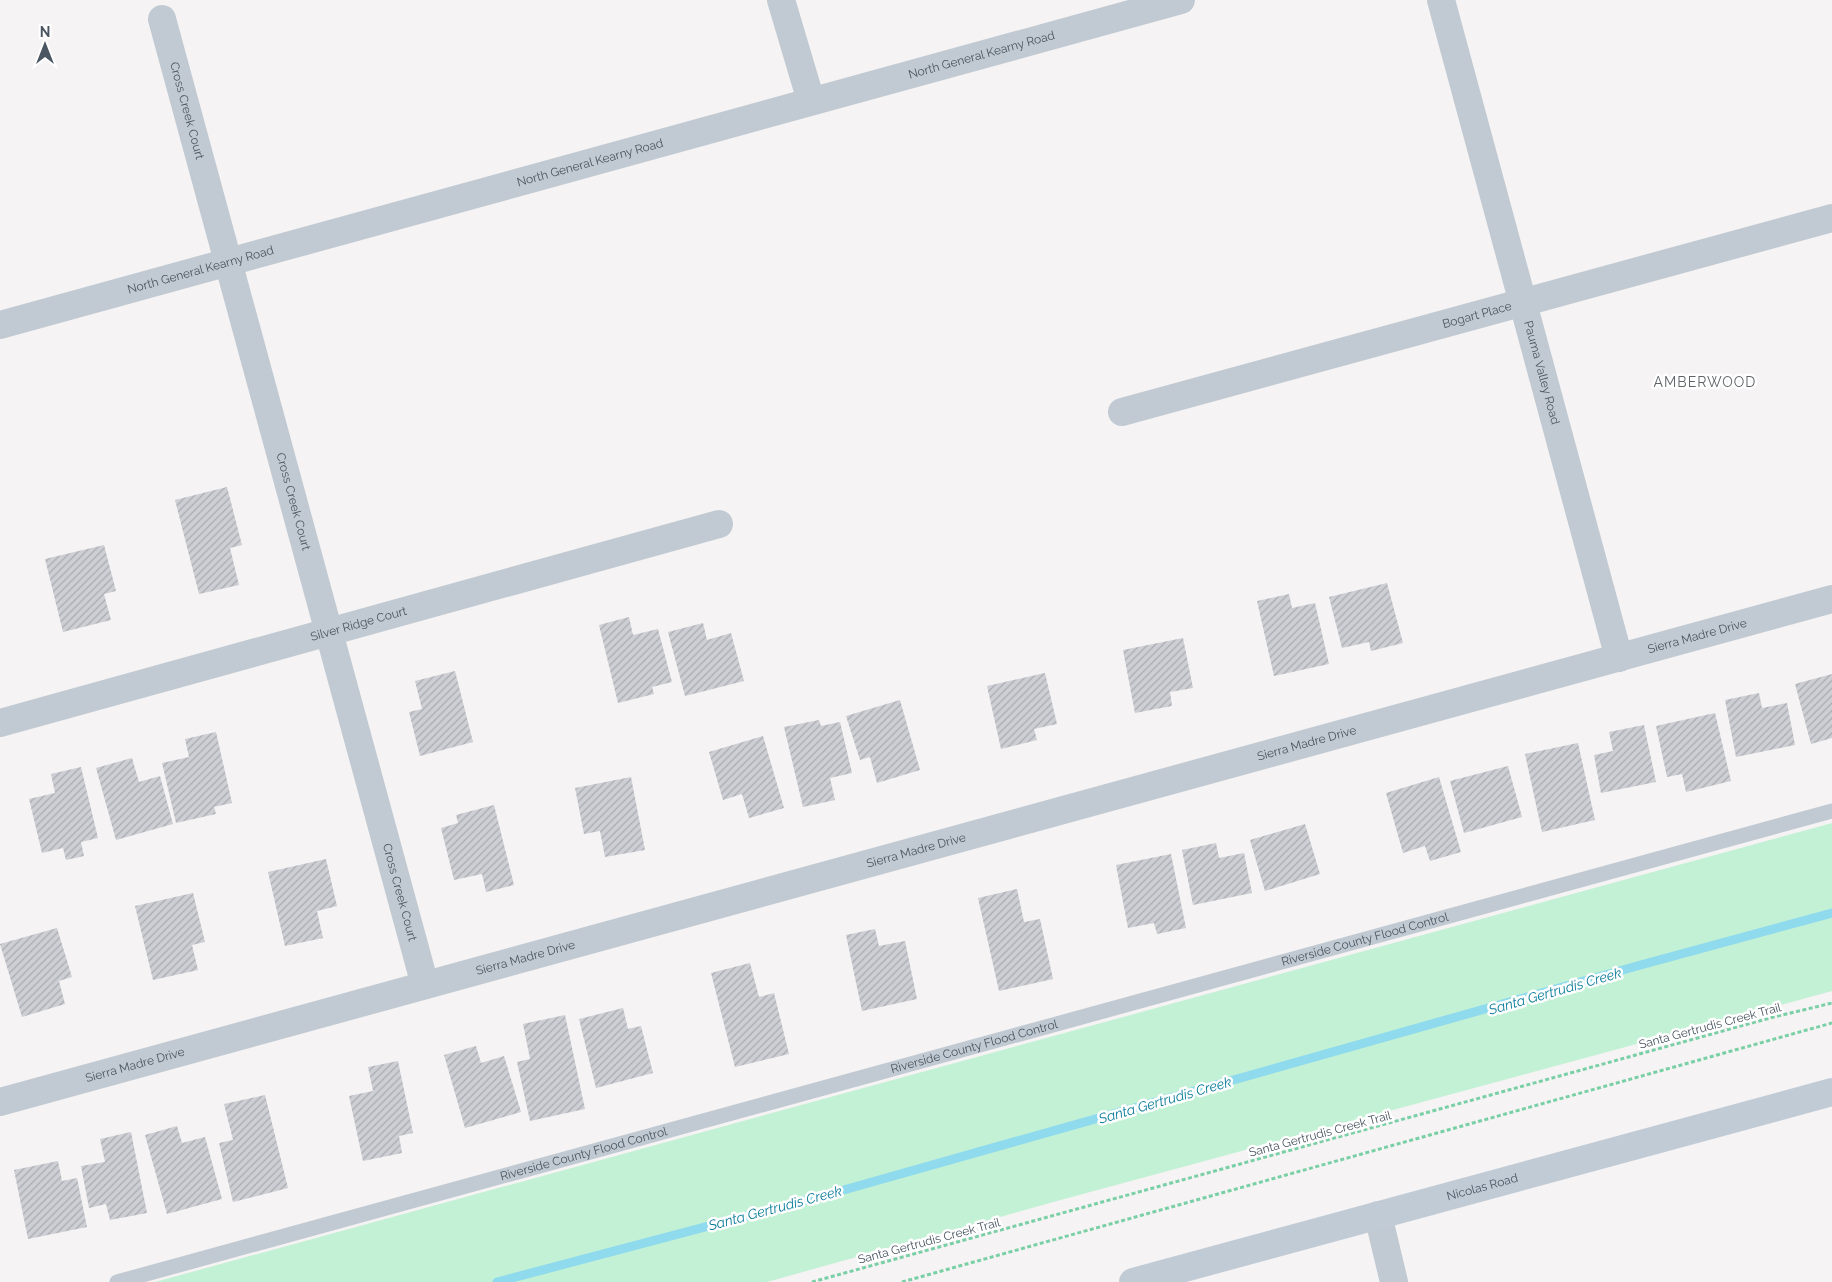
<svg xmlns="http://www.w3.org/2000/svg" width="1832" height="1282" viewBox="0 0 1832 1282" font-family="Raleway,sans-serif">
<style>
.green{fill:#c3f1d5}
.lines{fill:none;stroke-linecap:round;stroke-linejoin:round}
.stream{stroke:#90daee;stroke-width:9}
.building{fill:url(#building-hatch)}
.path{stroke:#7ad0a6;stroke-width:3;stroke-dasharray:4 2.5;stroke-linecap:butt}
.lane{stroke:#c1cad2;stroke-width:15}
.street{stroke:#c1cad2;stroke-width:28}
.secondary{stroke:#c1cbd6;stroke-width:28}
.labels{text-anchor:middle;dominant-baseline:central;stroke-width:5;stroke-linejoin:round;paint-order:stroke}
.street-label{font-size:12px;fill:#4a5661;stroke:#fff}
.neighbourhood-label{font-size:14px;letter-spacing:1px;fill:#5f6368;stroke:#fff}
.water-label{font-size:14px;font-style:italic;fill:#0c7c9b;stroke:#fff}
</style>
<defs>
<pattern id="building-hatch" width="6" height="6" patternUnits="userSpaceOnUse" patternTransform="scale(1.25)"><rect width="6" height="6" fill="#cdcfd5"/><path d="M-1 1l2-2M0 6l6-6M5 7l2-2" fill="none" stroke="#a8abb0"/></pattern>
</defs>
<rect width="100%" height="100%" fill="#f5f3f3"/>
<path class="green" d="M1832,823V991L1057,1201L767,1282H155Z"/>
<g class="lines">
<path class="stream" d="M497,1282L826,1195L1637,966L1832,913"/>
</g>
<path class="building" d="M227,487L242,545L230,548L239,585L199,594L175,500Z
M104,545L116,591L104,594L111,620L63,632L45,559Z
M1387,583L1403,643L1371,651L1369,642L1342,648L1329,597Z
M1289,594L1292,608L1315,603L1329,664L1274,676L1257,601Z
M629,617L633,635L658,629L672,682L652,687L654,694L618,703L599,625Z
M703,623L707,640L731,633L744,681L685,696L668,632Z
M1183,638L1193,688L1170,692L1172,706L1135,713L1123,650Z
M455,671L473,742L420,756L409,712L422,709L415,681Z
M1045,673L1057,724L1034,729L1037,740L1001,749L987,686Z
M1832,674V738L1811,744L1795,684Z
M1759,693L1762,708L1787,703L1795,745L1736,757L1725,700Z
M900,700L920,770L877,783L870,757L860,760L846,716Z
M1715,713L1731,781L1686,792L1682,774L1667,777L1656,726Z
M819,720L821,726L840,722L852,773L830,778L835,800L803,807L784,727Z
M1644,725L1656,782L1601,793L1594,755L1613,751L1609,732Z
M216,732L232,803L214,807L216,814L176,823L162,763L189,757L185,739Z
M763,736L784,808L749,818L742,794L723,800L709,752Z
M1578,743L1595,820L1542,832L1525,754Z
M132,758L139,782L160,776L173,824L116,840L96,768Z
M1508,766L1522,817L1464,833L1450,781Z
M81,767L98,838L81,842L84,856L66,860L63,848L42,853L29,799L55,793L51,774Z
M631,777L645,850L605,857L600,831L584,834L575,788Z
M1439,777L1461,852L1430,861L1425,846L1403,853L1386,793Z
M494,805L514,885L486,892L482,874L454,880L441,828L458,823L456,815Z
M1305,824L1320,874L1265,891L1250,840Z
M1216,843L1219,858L1244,853L1252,893L1193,905L1182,850Z
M1171,854L1186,928L1157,934L1154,923L1128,928L1116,865Z
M326,859L337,906L317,911L323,938L285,946L268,872Z
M1017,889L1024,922L1040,919L1053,979L999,991L978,898Z
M193,893L205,942L192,945L198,970L153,980L135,906Z
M57,928L72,977L59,981L65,1004L22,1017L0,944Z
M875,929L879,946L905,941L917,999L862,1011L846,935Z
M750,963L759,997L774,993L789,1054L735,1067L711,973Z
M623,1008L628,1029L641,1026L653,1073L596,1088L579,1019Z
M565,1015L585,1109L530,1121L517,1062L530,1059L523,1024Z
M476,1046L481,1063L504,1056L521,1112L465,1128L444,1055Z
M398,1061L413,1133L399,1136L402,1153L363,1161L349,1096L373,1091L368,1067Z
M265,1095L288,1188L233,1202L219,1143L233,1140L224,1104Z
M177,1126L182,1143L205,1137L222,1199L167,1214L145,1135Z
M131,1132L147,1213L110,1220L106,1204L89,1208L81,1166L105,1162L100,1139Z
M58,1161L62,1181L77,1178L87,1227L28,1239L14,1170Z"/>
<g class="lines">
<path class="path" d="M812,1282L1770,1018L1832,1003
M902,1282L1832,1023"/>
<path class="lane" id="s1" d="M117,1282L1832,811"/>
<g class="street">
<path d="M781,0L811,101"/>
<path id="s2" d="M1441,0L1619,658"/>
<path id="s3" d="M162,19L425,985"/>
<path id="s4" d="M0,325L1181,0"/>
<path id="s5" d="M1122,412L1832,218"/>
<path id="s6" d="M0,723L719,524"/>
<path id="s7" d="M0,1102L1832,599"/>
<path d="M1378,1215L1394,1282"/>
</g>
<path class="secondary" id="s8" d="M1133,1282L1832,1092"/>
</g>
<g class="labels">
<g class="street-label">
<text stroke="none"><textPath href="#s4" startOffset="1018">North General Kearny Road</textPath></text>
<text stroke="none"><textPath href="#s3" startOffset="95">Cross Creek Court</textPath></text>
<text stroke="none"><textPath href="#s4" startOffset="612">North General Kearny Road</textPath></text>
<text stroke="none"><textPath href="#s4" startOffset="208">North General Kearny Road</textPath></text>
<text stroke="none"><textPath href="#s5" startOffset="368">Bogart Place</textPath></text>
<text stroke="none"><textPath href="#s2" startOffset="386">Pauma Valley Road</textPath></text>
<text stroke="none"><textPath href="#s3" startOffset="500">Cross Creek Court</textPath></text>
<text stroke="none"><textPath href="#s6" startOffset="372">Silver Ridge Court</textPath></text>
<text stroke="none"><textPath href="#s7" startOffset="1760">Sierra Madre Drive</textPath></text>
<text stroke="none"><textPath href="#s7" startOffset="1355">Sierra Madre Drive</textPath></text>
<text stroke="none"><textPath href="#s7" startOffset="950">Sierra Madre Drive</textPath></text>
<text stroke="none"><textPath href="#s3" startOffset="905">Cross Creek Court</textPath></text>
<text stroke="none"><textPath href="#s1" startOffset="1294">Riverside County Flood Control</textPath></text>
<text stroke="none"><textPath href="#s7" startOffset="545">Sierra Madre Drive</textPath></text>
<text transform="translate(1710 1026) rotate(-15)">Santa Gertrudis Creek Trail</text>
<text stroke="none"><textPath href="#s1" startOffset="889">Riverside County Flood Control</textPath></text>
<text stroke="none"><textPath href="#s7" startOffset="140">Sierra Madre Drive</textPath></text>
<text transform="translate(1320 1134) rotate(-15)">Santa Gertrudis Creek Trail</text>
<text stroke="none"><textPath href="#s1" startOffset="484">Riverside County Flood Control</textPath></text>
<text stroke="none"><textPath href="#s8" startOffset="362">Nicolas Road</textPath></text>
<text transform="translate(929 1241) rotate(-15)">Santa Gertrudis Creek Trail</text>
</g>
<g class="neighbourhood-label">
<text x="1705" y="382">AMBERWOOD</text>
</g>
<g class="water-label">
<text transform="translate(1555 991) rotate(-16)">Santa Gertrudis Creek</text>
<text transform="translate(1165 1100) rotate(-16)">Santa Gertrudis Creek</text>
<text transform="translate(775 1208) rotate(-15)">Santa Gertrudis Creek</text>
</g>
</g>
<g transform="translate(45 45)" stroke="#ffffff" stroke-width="4" paint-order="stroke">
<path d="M0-4L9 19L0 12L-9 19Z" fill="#4a5661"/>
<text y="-8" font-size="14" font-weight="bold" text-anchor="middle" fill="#4a5661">N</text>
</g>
</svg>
